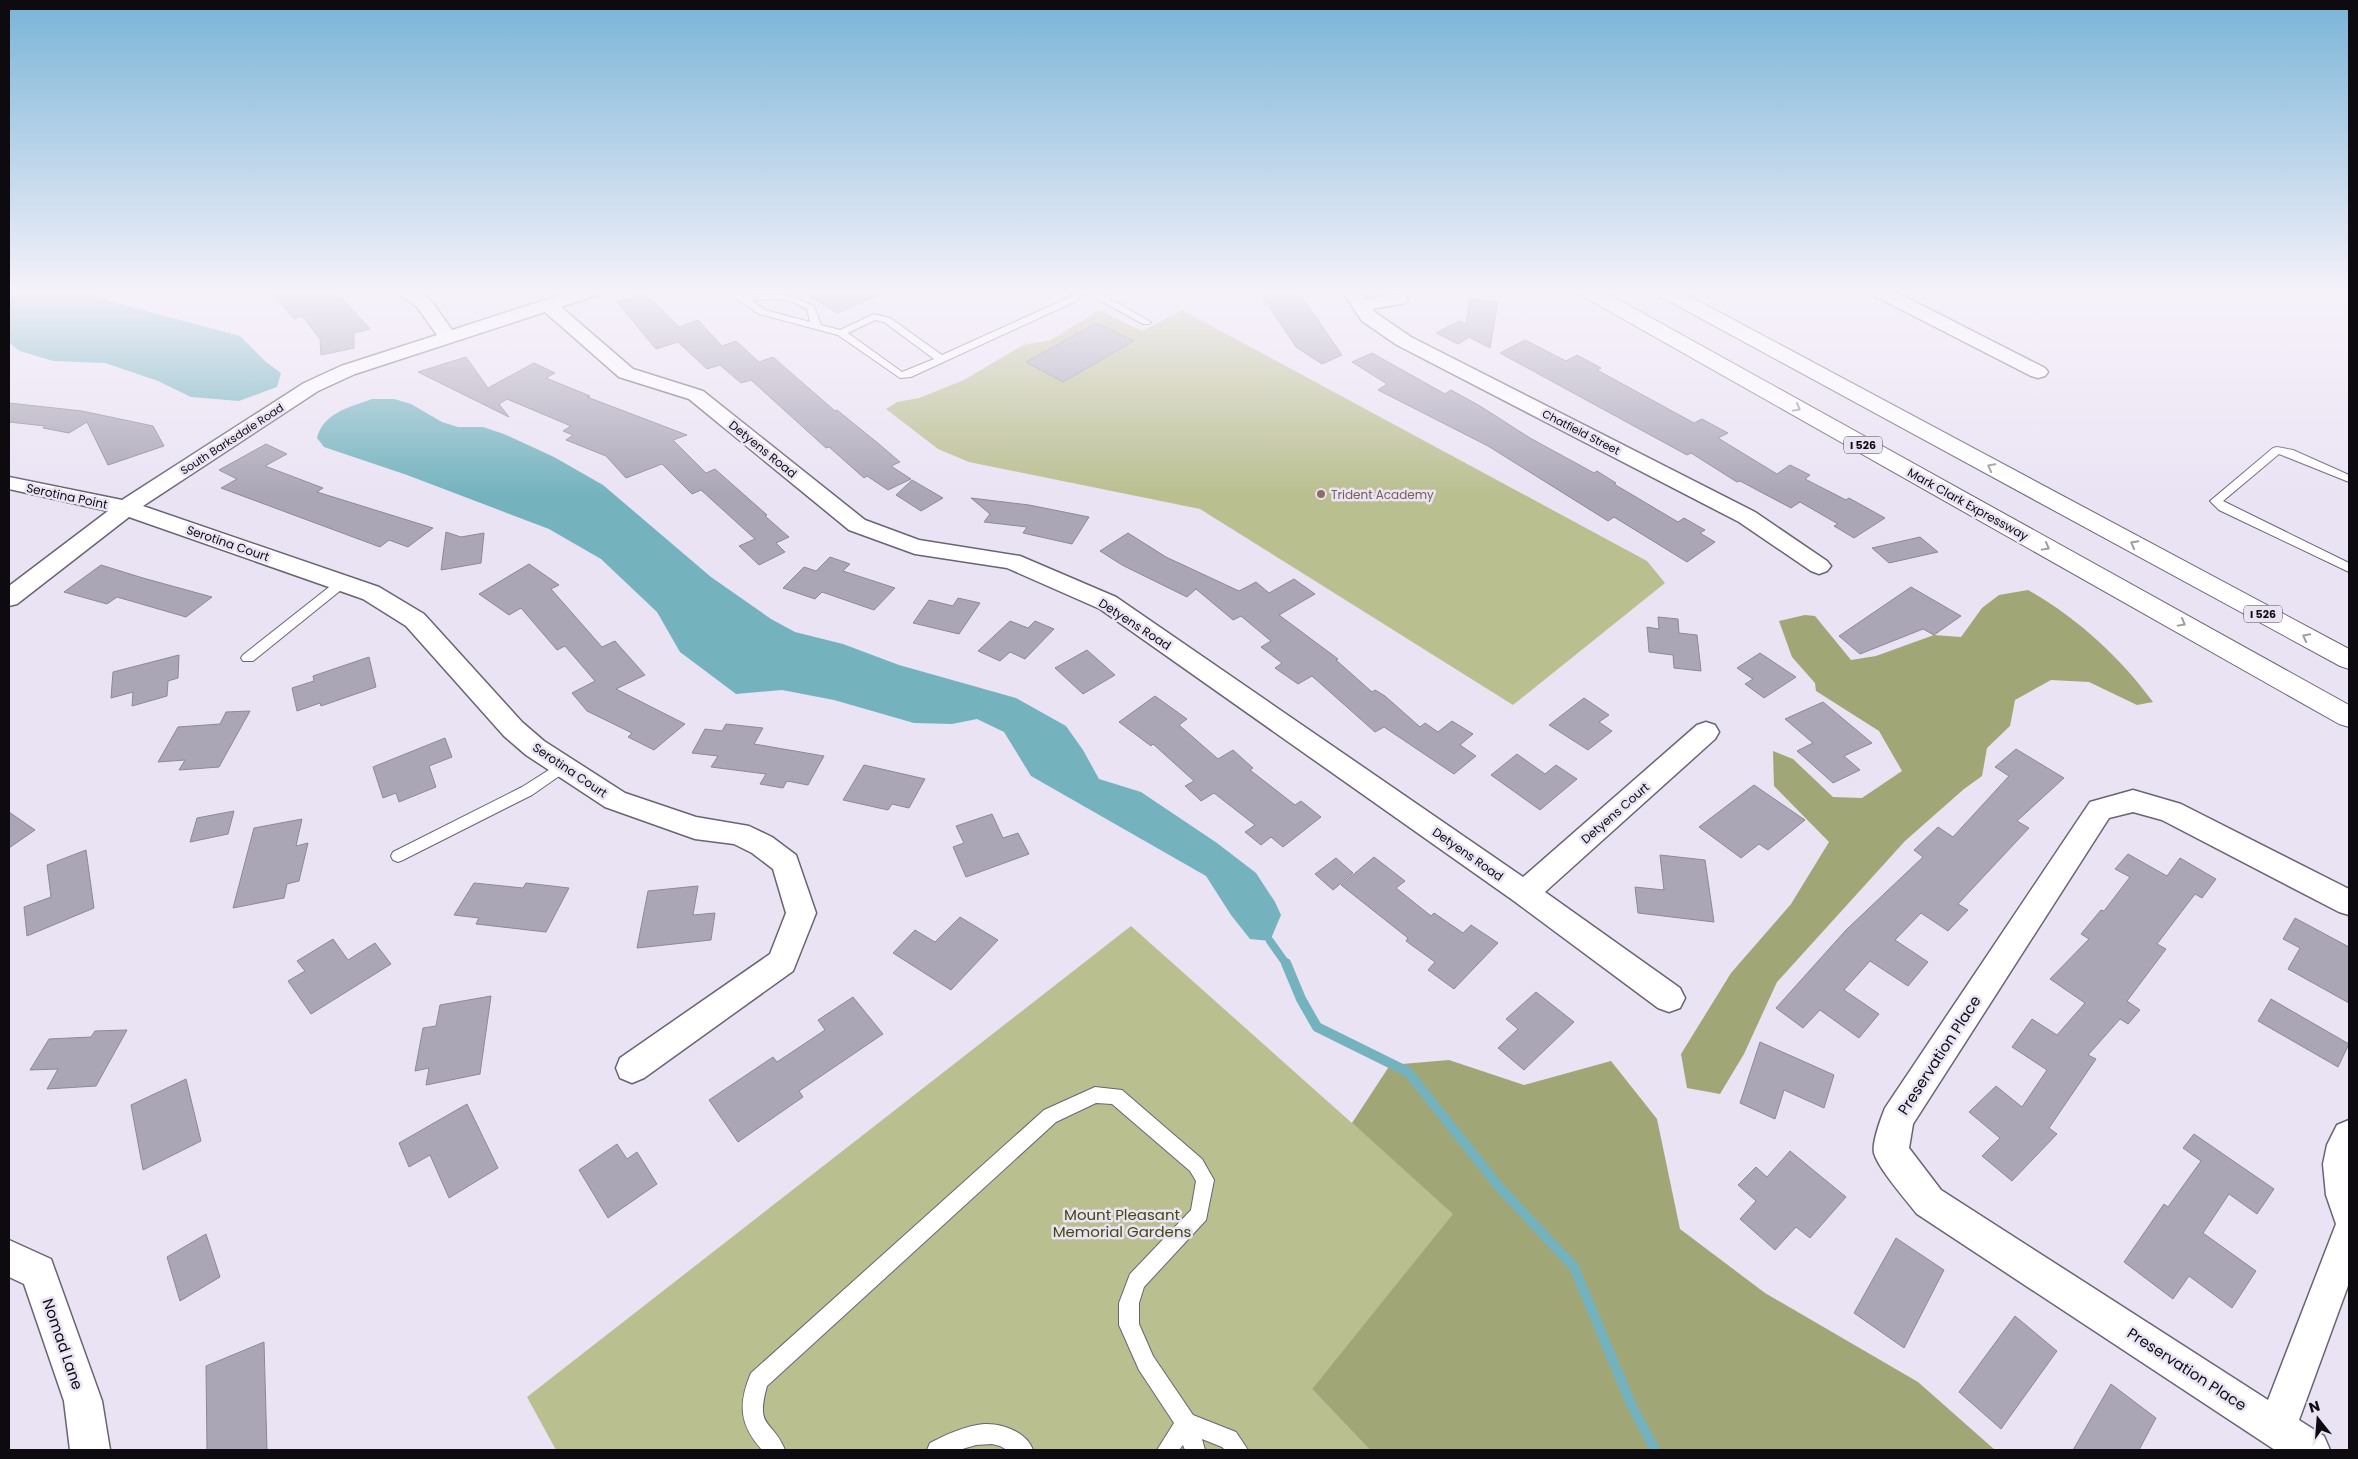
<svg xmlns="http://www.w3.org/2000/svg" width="2358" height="1459" viewBox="0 0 2358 1459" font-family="Poppins,sans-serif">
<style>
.green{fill:#babf90}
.forest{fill:#a1a676}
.water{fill:#74b3be}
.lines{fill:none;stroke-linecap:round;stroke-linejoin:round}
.stream-far1{stroke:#74b3be;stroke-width:8}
.stream{stroke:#74b3be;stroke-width:10}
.building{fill:#aba6b6;stroke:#8d8998}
.service-casing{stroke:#696472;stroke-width:2}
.minor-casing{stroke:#696472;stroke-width:3}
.motorway-casing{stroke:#696472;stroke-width:2}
.service{fill:#fff;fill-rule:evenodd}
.minor{fill:#fff;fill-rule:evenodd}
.motorway{fill:#fff;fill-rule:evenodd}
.oneway{stroke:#9e9d9f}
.education-dot{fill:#8d6e63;stroke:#eae3f4;stroke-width:2}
.labels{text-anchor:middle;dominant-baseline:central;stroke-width:5;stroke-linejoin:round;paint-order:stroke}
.far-street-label{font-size:11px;fill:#0d0b10;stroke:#eae3f4}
.shield{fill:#eae3f4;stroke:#4f4c54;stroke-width:1}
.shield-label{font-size:11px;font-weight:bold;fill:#0d0b10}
.street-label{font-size:12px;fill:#0d0b10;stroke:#eae3f4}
.education-label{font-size:12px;fill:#785e54;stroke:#eae3f4;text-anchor:start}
.near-street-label{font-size:15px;fill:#0d0b10;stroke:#eae3f4}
.near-park-label{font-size:15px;fill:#44480e;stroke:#eae3f4}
</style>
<rect width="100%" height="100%" fill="#eae3f4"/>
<path class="green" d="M1099,310L1142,331L1182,310L1647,561L1665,583L1513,705L1200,509L969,462L938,449L886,409L897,402L919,398L964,380L1023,345L1051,340Z
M1131,926L1454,1214L1312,1389L1370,1450H556L527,1397Z"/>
<path class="forest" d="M2028,590C2077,618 2119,656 2153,702L2137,705L2089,682L2051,680L2015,700L2010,726L1987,748L1982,776L1964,789L1905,841L1777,982L1744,1054L1720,1094L1687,1088L1681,1054L1731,973L1791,904L1829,842L1774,786L1773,751L1793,759L1833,797L1862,798L1902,771L1879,731L1816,691L1815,683L1792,657L1779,621L1805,615L1815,616L1851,660L1876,656L1934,635L1961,637L1982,608L1999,595Z
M1449,1060L1524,1085L1611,1061L1657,1119L1680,1229L1765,1293L1918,1382L1995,1450H1370L1312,1389L1453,1214L1352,1123L1390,1065Z"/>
<path class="water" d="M9,290H88L109,301L240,336L266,362L281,373L277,387L239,401L191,397L158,381L105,363L53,361L20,351L9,343Z
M372,399H394L411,404L442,422L458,427H483L504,434L554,457L603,485L711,577L771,619L795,632L843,644L899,665L1016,698L1066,726L1083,750L1099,779L1141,792L1217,843L1256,873L1275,902L1281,915L1270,941L1250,939L1231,915L1206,876L1031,776L1004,732L977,719L952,724L914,723L834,700L782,690L736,694L680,652L657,612L601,559L549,529L407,475L324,447L317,438C323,413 350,407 372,399Z"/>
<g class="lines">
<path class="stream-far1" d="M1270,941L1287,965"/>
<path class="stream" d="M1286,963L1301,999L1317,1027L1408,1072L1500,1188L1574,1267L1631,1404L1655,1450"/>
</g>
<path class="building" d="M269,290H335L370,329L354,333V348L321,355L320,339L302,316L294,319Z
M799,290H890L837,313Z
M1278,290H1297L1342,355L1322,364L1296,347L1260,293Z
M645,293L679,327L698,320L722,346L736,341L759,362L773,357L835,411L837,410L879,444L900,462L891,466L911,479L888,490L867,476L864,478L829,447L826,448L751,380L741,383L720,365L707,369L678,342L656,349L617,302Z
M1470,298L1498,302L1490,348L1469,337L1458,344L1436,333L1459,321L1466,324Z
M1097,323L1134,341L1063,382L1026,362Z
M1525,340L1566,361L1577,355L1601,368L1597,370L1694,423L1702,419L1728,433L1718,438L1777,474L1790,465L1810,475L1805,479L1846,500L1849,498L1885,518L1854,538L1834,526L1838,524L1800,502L1791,508L1740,481L1737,482L1691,453L1687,455L1500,353Z
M1372,353L1445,394L1451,390L1480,406L1530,438L1594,473L1597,471L1616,483L1614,484L1678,522L1684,518L1705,530L1700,533L1715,542L1687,562L1614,517L1608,521L1488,446L1378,390L1387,384L1352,362Z
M466,357L488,388L534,363L555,373L546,378L590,396L587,397L687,435L673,440L706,473L715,469L767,515L765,516L789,537L776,543L785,552L759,565L739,546L755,539L701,490L692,494L662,464L626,478L606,456L566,440L573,435L563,431L571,426L507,399L499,404L509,417L418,372Z
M9,403L82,411L153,426L164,446L108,465L87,422L69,433L43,428L45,426L9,422Z
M266,444L287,454L265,466L323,488L317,492L433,528L408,547L389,540L380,547L221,488L237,479L219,470Z
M912,480L943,498L921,511L896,495Z
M971,498L1029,505L1089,517L1072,544L1023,533L1027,527L984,522L990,514Z
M446,532L461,537L484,533L481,563L441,570Z
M1128,533L1166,557L1239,591L1256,582L1269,593L1294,579L1315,594L1279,615L1338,659L1336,660L1372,692L1375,690L1385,696L1420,727L1425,723L1438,732L1452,721L1473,734L1460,745L1476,756L1454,774L1384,727L1375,732L1312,676L1298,684L1275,668L1282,663L1261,647L1271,641L1241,616L1233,620L1196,589L1187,597L1122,565L1100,551Z
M1920,537L1938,552L1889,563L1872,548Z
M830,557L850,564L843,571L895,588L874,610L822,592L815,599L783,588L804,567L816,571Z
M529,564L559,585L551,589L602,647L615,641L645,675L616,689L685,724L654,750L628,737L632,733L587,711L572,693L595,681L565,646L557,650L521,608L509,615L479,594Z
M101,565L143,578L212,597L186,617L117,597L107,604L64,592Z
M1911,587L1961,616L1934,635L1923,629L1860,654L1839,636Z
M958,598L980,603L959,634L913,623L929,600L953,606Z
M1658,617L1678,619L1679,633L1697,635L1701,671L1674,668L1673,655L1649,652L1647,627L1659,629Z
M1010,621L1028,628L1035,621L1054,629L1025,659L1010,652L1000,661L978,651Z
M1087,650L1115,675L1083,694L1055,668Z
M1760,653L1796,677L1764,698L1745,684L1753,679L1737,668Z
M179,655L178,678L168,681L167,696L132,706L133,692L111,698L113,672Z
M369,657L376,687L321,706L320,703L297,711L292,688L314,681L313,676Z
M1155,696L1187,719L1179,725L1218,759L1233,750L1253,768L1250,770L1295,805L1301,801L1321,817L1283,847L1271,837L1261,845L1245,832L1255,825L1214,793L1201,801L1185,786L1194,781L1153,744L1151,746L1119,722Z
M1584,698L1609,715L1599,722L1612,731L1588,750L1549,725Z
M1823,702L1872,743L1844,756L1860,770L1833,783L1797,751L1813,743L1785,719Z
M250,711L219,767L179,770L185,760L158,762L178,727L220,724L226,712Z
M726,724L763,728L754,744L824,756L808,785L787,781L783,788L760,784L766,774L711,767L718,756L692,753L705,729L722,731Z
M445,738L452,757L429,766L436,787L399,802L396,793L383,798L373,767Z
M2016,749L2064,778L2017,821L2029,828L1958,904L1968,910L1948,931L1921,913L1895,940L1928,962L1908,986L1870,961L1844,990L1879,1014L1859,1038L1820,1010L1803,1028L1776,1008L1846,930L1923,857L1914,850L1938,827L1953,837L2009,776L1995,767Z
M1517,754L1545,774L1556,765L1577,779L1540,810L1491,775Z
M864,765L925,779L909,808L892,804L888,810L843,800Z
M1754,785L1805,820L1768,850L1759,844L1741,858L1699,827Z
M234,811L228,834L190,842L197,818Z
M9,812L35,830L9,848Z
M992,814L1003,838L1018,833L1029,854L966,877L953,847L964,843L956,826Z
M302,819L296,846L308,843L299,881L287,884L284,898L233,908L254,828Z
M86,850L94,908L27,936L24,907L51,897L47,865Z
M2128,854L2167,876L2180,858L2216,879L2202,898L2195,894L2157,944L2166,949L2127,1001L2140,1010L2128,1024L2120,1019L2088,1055L2096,1059L2049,1128L2057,1134L2012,1181L1982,1156L2000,1138L1969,1112L1996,1086L2022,1107L2047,1070L2012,1047L2032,1019L2057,1035L2085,1003L2050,979L2089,939L2081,934L2101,910L2104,911L2130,877L2115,869Z
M1660,855L1705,860L1714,922L1638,913L1635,887L1664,890Z
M1374,857L1405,881L1396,888L1431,916L1434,913L1463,933L1471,925L1498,943L1454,989L1428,970L1435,962L1406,941L1408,938L1341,885Z
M1336,858L1353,873L1333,890L1315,874Z
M474,883L523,888L526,883L569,888L546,932L476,924L479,918L454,915Z
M698,886L693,915L715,913L711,940L637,948L648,891Z
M960,917L998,940L951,990L893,953L915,930L935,942Z
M2295,918L2349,947V1003L2288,969L2300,948L2283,939Z
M333,939L348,960L375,943L391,964L311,1014L288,981L305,971L297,961Z
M1536,992L1574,1022L1524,1070L1498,1048L1518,1029L1506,1019Z
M491,996L480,1074L426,1085L429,1068L415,1071L423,1028L436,1026L440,1005Z
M853,997L883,1034L799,1091L803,1097L738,1142L709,1100L773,1057L777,1062L825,1030L818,1020Z
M2271,999L2349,1044L2338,1067L2258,1021Z
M127,1030L96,1086L47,1089L58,1069L30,1070L49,1039L91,1037L95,1031Z
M1760,1042L1834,1075L1824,1108L1784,1090L1775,1119L1740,1103Z
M186,1079L201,1141L143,1170L131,1105Z
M467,1104L498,1168L449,1198L430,1155L409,1167L399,1143Z
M2194,1134L2274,1189L2257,1214L2229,1194L2203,1233L2256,1271L2232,1308L2189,1276L2173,1299L2124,1262L2164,1204L2168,1207L2201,1161L2183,1148Z
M617,1144L627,1159L637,1152L657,1184L608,1218L579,1170Z
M1790,1151L1846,1197L1810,1238L1796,1227L1775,1250L1740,1219L1756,1201L1738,1185L1756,1167L1767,1177Z
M206,1234L220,1277L180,1301L167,1257Z
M1896,1238L1944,1270L1904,1348L1854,1313Z
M2015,1316L2057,1351L2001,1429L1959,1392Z
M264,1342L267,1450H207L206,1366Z
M2111,1384L2156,1418L2139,1450H2073Z"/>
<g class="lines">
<defs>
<path id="service" d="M724,290H736L743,295L786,294L814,306L821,325L840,330L874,314L890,318L942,355L1070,297L1075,290L1096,291L1151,322L1149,324H1143L1090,295L1082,293L1076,301L911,377L900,378L838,335L759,314ZM778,299L790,301L807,309L810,322L765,310L751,300ZM875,320L884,322L934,359L902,372L848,333Z
M2277,447L2293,450L2349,475V482L2279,454L2223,501L2349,563V572L2219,510L2210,501L2273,448Z
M342,579L346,580L348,583L346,586L253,661H243L241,658L243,655L338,580Z
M563,761L568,762L570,766L568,770L532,795L403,860L398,862L393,860L391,856L393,852L522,787Z
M1095,1087L1122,1090L1202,1159L1214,1180L1206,1220L1144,1287L1139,1303V1324L1153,1356L1193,1415L1236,1432L1248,1450H1225L1222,1447L1202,1439L1205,1450H1185L1183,1445L1179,1450H1157L1174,1423L1139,1370L1119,1325V1303L1130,1274L1191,1210L1196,1181L1190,1171L1112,1104L1096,1103L1056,1122L767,1386C755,1430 772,1418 785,1450H762C739,1424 738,1404 751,1373L1044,1110Z
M984,1424C1002,1423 1027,1432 1033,1450H1007L1000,1446L992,1444L976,1445L959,1450H927L930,1443C947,1434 965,1426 984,1424Z"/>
<path id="minor" d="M394,290H416L430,299L452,330L576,290H604L601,294L561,307L633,369L703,391L865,520L919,540L1020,556L1116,597L1523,877L1697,725L1706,722L1715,725L1719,732L1715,739L1545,892L1680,988L1685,998L1680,1008L1669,1012L1658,1008L1514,901L1100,609L1007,568L915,554L849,530L689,399L619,377L545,312L355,374L318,391L143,506L379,587L424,614L522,722L544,741L625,793L696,817L749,826L772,837L796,855L816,913L793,971L644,1078L632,1083L620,1078L616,1068L620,1058L770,954L786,913L773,869L752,853L734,844L695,839L605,807L526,755L504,736L406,626L363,599L129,517L17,604L9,606V586L108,511L9,489V477L122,500L304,383L341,366L437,335L417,307Z
M1341,290H1359L1365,299L1399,294L1405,295L1408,299L1405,303L1372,309L1376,313L1411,337L1755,512L1827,561L1831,566L1827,571L1819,574L1811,571L1739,522L1397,345L1362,321Z
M1868,290H1892L2045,368L2048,372L2045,376L2038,378L2031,376L1871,294Z
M2133,790L2181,804L2349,889V915L2339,912L2162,820L2133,812L2109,818L1913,1124L1909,1148L1941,1190L2268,1400L2336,1224L2326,1195L2323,1164L2327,1145L2337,1125L2349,1120V1283L2299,1420L2324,1436L2330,1450H2275L1917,1214C1906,1200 1878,1168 1874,1153C1872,1143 1881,1118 1885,1108L2090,802Z
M9,1240L51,1259L102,1401L110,1450H70L64,1401L24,1284L9,1277Z"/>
<path id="motorway" d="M1577,290H1601L2349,705V727L2339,724L1579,294Z
M1654,290H1678L2349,649V669L2340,666L1656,294Z"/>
</defs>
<use href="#service" class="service-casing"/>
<use href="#minor" class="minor-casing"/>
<use href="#motorway" class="motorway-casing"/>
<use href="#service" class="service"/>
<use href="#minor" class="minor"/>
<use href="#motorway" class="motorway"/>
</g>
<defs><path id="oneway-chevron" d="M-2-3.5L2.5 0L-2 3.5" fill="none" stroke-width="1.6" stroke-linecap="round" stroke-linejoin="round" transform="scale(1.25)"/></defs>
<g class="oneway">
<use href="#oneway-chevron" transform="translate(1797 408) rotate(29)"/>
<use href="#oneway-chevron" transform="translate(1991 467) rotate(-152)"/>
<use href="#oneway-chevron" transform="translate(2134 544) rotate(-152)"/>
<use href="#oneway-chevron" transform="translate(2046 547) rotate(29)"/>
<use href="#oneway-chevron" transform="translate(2182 623) rotate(29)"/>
<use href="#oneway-chevron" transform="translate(2306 637) rotate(-152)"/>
</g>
<linearGradient id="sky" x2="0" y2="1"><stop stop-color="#79b4d7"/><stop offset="0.59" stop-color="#f6f2fa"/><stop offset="1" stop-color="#f6f2fa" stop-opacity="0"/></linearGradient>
<rect width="2358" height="495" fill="url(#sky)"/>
<circle class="education-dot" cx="1321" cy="494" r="5"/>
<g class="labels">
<g class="far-street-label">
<text transform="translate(1581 432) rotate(27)">Chatfield Street</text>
<text transform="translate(232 439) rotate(-33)">South Barksdale Road</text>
</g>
<g class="shield">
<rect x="1844" y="436.5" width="38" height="17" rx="4"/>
<rect x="2244" y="605.5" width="38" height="17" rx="4"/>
</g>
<g class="shield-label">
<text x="1863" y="445">I 526</text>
<text x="2263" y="614">I 526</text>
</g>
<g class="street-label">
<text transform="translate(763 449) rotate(39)">Detyens Road</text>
<text transform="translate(67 496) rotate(12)">Serotina Point</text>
<text transform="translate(1968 504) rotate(29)">Mark Clark Expressway</text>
<text transform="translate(228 543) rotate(19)">Serotina Court</text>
<text transform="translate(1135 624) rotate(33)">Detyens Road</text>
<text transform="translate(570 770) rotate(34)">Serotina Court</text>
<text transform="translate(1615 813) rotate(-41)">Detyens Court</text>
<text transform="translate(1468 854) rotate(35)">Detyens Road</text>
</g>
<g class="education-label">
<text x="1331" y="494">Trident Academy</text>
</g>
<g class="near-street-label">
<text transform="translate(1939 1055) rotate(-57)">Preservation Place</text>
<text transform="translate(63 1344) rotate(71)">Nomad Lane</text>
<text transform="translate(2187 1369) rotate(33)">Preservation Place</text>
</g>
<g class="near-park-label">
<text x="1122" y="1214">Mount Pleasant<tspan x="1122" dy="17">Memorial Gardens</tspan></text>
</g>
</g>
<rect width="2358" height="1459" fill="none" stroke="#0d0b10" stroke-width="20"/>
<g transform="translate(2318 1419) rotate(343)" stroke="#eae3f4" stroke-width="4" paint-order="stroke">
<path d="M0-4L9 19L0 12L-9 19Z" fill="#0d0b10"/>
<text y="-8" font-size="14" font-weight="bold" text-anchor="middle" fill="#0d0b10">N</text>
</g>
</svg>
